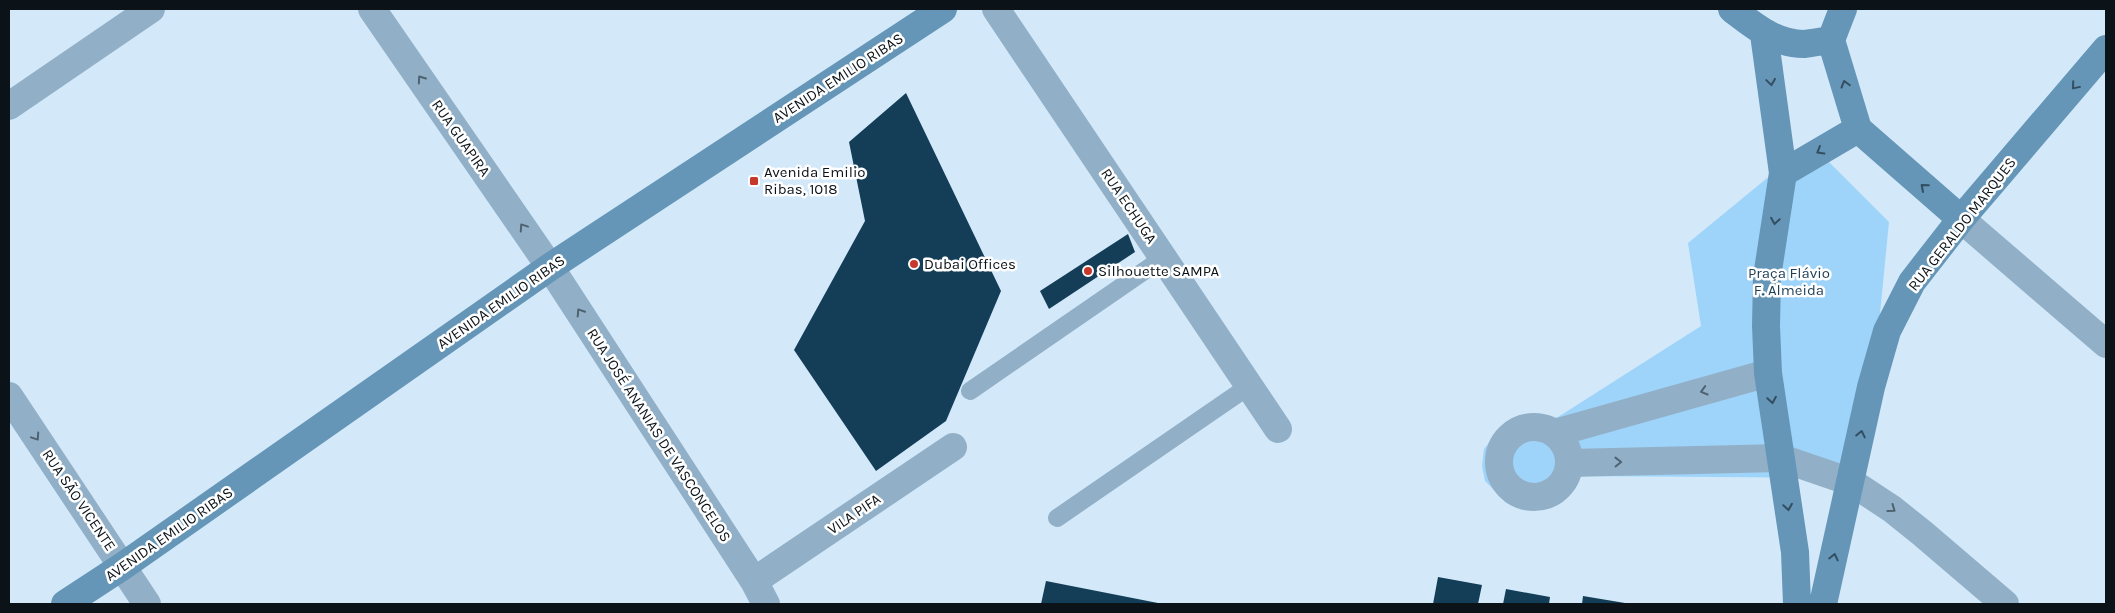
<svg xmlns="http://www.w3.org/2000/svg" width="2115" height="613" viewBox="0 0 2115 613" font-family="Karla,sans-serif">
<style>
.green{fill:#9fd4fa}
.building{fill:#143e57}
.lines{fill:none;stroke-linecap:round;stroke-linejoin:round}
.lane{stroke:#91b0c7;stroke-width:18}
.street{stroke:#91b0c7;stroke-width:28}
.secondary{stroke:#6596b7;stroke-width:28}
.oneway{stroke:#4e6270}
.oneway2{stroke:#334e60}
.poi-dot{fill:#c5382b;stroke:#fff;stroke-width:2}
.labels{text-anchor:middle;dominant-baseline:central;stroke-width:5;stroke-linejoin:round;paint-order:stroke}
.street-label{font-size:15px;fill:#0b1318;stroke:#fff}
.poi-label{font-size:15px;fill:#0b1318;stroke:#fff;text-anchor:start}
.park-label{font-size:15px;fill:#1d3e54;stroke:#fff}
</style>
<rect width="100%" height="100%" fill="#d3e9fa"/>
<path class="green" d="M1810,143L1889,222L1879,324L1852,453L1827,478L1582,476L1542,507L1506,502L1485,481L1482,466L1484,449L1500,429L1558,417L1701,326L1688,243Z"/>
<path class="building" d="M906,93L1001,291L946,421L876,471L794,350L865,221L849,142Z
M1128,234L1135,252L1049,309L1040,291Z
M1438,577L1482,585L1478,604H1433Z
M1046,581L1158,603V604H1041Z
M1506,589L1550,597L1549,604H1503Z
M1583,596L1625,603V604H1582Z"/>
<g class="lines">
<path class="lane" d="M970,391L1163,258
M1057,518L1249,386"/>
<path class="street" d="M372,9L550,267L754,581L766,604
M996,9L1278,429
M9,106L151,9
M1961,219L2106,344
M9,396L147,604
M1499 462a35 35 0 1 1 70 0a35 35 0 1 1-70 0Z
M1555,433L1768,373
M1570,463L1781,458L1851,482L1892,509L1922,533L2005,604
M754,581L953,447"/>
<path class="secondary" d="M1732,9C1753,25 1775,44 1804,44C1813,43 1823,41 1831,40
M1764,34L1783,173L1767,277L1766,326L1768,373L1795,552L1797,604
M1831,40L1858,129L1961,219
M1831,40L1843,9
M1783,173L1858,129
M65,604L123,566L550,267L943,9
M1823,604L1871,387L1887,331L1912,282L1961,219L2106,49"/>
</g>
<defs><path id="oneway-chevron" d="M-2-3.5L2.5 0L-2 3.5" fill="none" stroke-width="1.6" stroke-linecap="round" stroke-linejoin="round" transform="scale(1.25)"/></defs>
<g class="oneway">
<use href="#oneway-chevron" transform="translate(421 79) rotate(-125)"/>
<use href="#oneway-chevron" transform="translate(523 227) rotate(-124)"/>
<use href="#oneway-chevron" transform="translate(580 312) rotate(-123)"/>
<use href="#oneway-chevron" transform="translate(1704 391) rotate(164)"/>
<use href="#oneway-chevron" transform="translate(36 437) rotate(56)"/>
<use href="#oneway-chevron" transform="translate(1618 462) rotate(-1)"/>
<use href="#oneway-chevron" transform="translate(1892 509) rotate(36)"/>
</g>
<g class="oneway2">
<use href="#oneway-chevron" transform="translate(1771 82) rotate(82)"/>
<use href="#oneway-chevron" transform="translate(1845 84) rotate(-106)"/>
<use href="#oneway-chevron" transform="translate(2075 86) rotate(130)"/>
<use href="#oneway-chevron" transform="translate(1820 151) rotate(150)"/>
<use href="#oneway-chevron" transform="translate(1924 187) rotate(-139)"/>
<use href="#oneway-chevron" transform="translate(1775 221) rotate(99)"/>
<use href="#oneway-chevron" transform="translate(1772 400) rotate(81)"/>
<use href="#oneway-chevron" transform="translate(1861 434) rotate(-78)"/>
<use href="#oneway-chevron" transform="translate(1788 507) rotate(81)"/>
<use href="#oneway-chevron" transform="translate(1834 557) rotate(-77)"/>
</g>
<g class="poi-dot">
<rect x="749" y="176" width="10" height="10" rx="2.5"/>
<circle cx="914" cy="264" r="5"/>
<circle cx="1088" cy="271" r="5"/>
</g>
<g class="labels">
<g class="street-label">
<text transform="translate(838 78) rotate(-33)">AVENIDA EMILIO RIBAS</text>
<text transform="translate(461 138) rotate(55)">RUA GUAPIRA</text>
<text transform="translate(1129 206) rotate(56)">RUA ECHUGA</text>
<text transform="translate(1962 224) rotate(-52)">RUA GERALDO MARQUES</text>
<text transform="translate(501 302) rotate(-35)">AVENIDA EMILIO RIBAS</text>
<text transform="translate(659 435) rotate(57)">RUA JOSÉ ANANIAS DE VASCONCELOS</text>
<text transform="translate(79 500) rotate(56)">RUA SÃO VICENTE</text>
<text transform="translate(854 514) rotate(-34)">VILA PIFA</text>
<text transform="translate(169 534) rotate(-35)">AVENIDA EMILIO RIBAS</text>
</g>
<g class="poi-label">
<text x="764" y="172">Avenida Emilio<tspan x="764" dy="17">Ribas, 1018</tspan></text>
<text x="924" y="264">Dubai Offices</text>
<text x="1098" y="271">Silhouette SAMPA</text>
</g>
<g class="park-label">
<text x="1789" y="273">Praça Flávio<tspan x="1789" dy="17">F. Almeida</tspan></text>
</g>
</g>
<rect width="2115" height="613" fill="none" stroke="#0b1318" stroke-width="20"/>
</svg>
